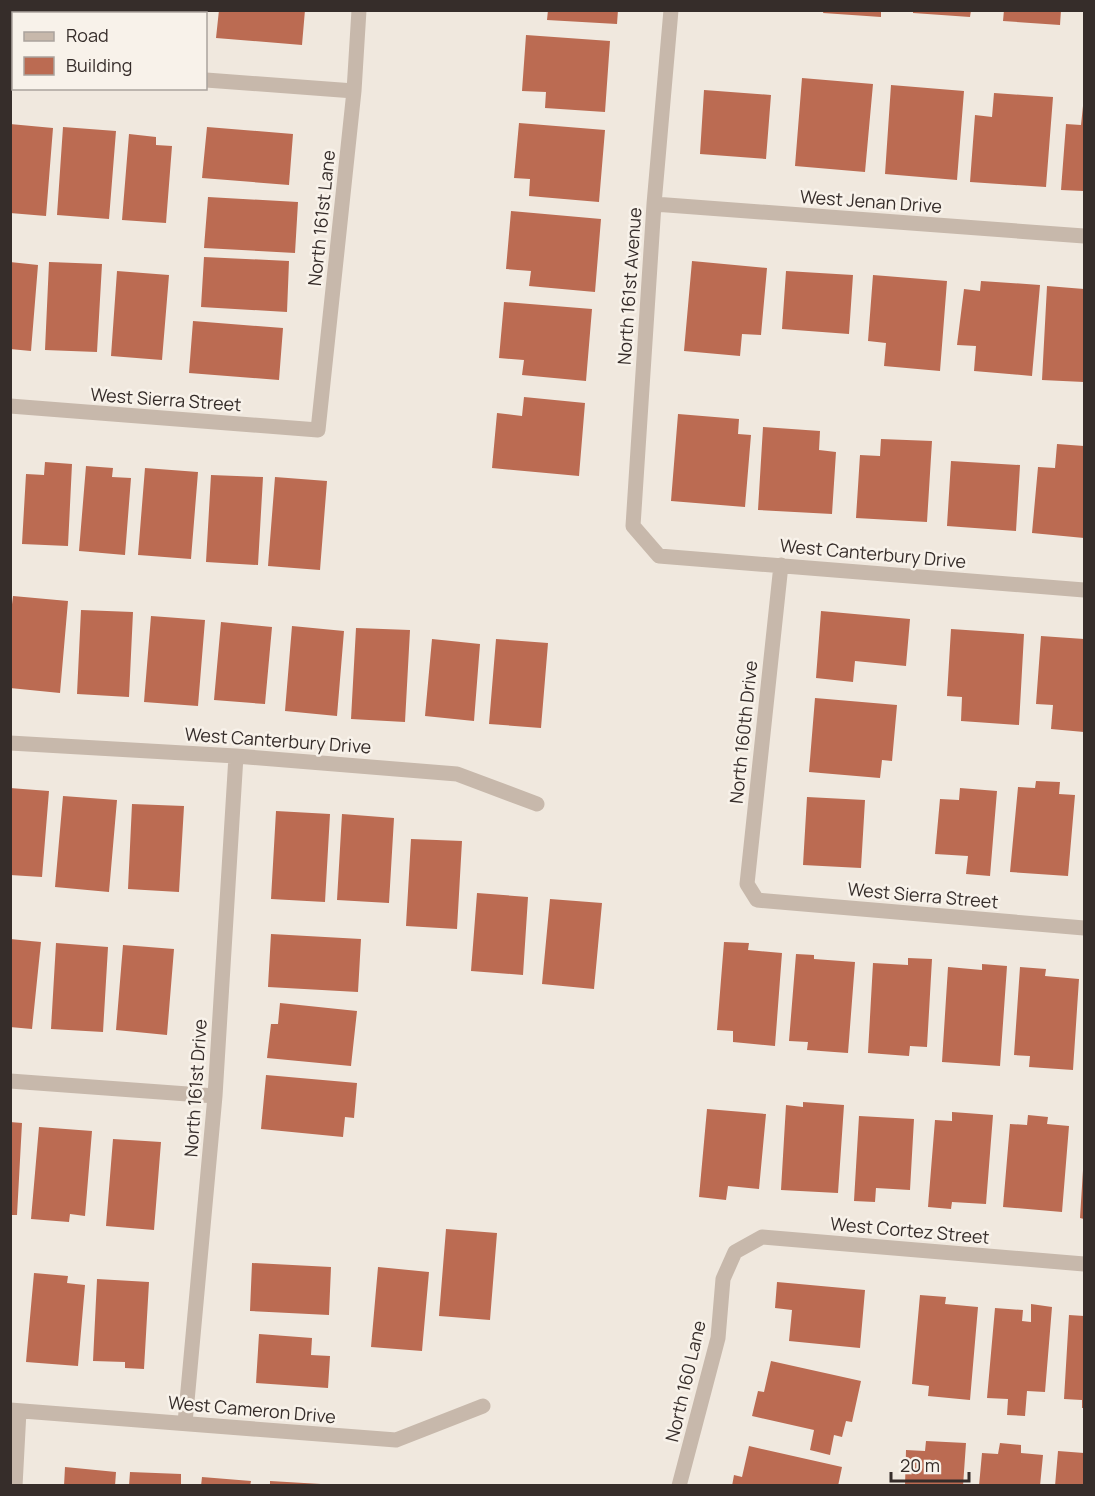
<svg xmlns="http://www.w3.org/2000/svg" width="1095" height="1496" viewBox="0 0 1095 1496" font-family="Manrope,sans-serif">
<style>
.building{fill:#bb6b52}
.lines{fill:none;stroke-linecap:round;stroke-linejoin:round}
.minor{stroke:#c7b8ab;stroke-width:15}
.labels{text-anchor:middle;dominant-baseline:central;stroke-width:5;stroke-linejoin:round;paint-order:stroke}
.street-label{font-size:18px;fill:#362d2a;stroke:#f8f2ea}
</style>
<rect width="100%" height="100%" fill="#f0e8de"/>
<path class="building" d="M10,10H58V14H14V21H10Z
M73,10H124L123,14H73Z
M135,10H187L186,14H135Z
M219,10H305L302,45L216,38Z
M548,10H618L617,24L547,20Z
M824,10H881V17L823,13Z
M913,10H971L970,17L913,13Z
M1004,10H1061L1060,25L1003,21Z
M526,35L610,41L605,112L545,108L546,92L522,91Z
M802,78L873,84L865,172L795,166Z
M891,85L964,91L957,180L885,174Z
M704,90L771,95L766,159L700,154Z
M994,93L1053,97L1046,187L970,182L975,115L992,117Z
M1083,106H1084V191L1061,190L1066,124L1081,125Z
M519,123L605,130L599,202L529,196L530,179L514,178Z
M10,124L53,128L46,216L10,213Z
M63,127L116,131L109,219L57,215Z
M207,127L293,134L289,185L202,178Z
M129,134L156,137V145L172,146L166,223L122,220Z
M208,197L298,202L295,253L204,248Z
M511,211L601,219L595,292L529,286L531,271L506,269Z
M204,257L289,261L287,312L201,307Z
M692,261L767,268L761,335L742,334L740,356L684,351Z
M10,262L38,265L31,351L10,349Z
M49,262L102,264L97,352L45,350Z
M117,271L169,275L162,360L111,356Z
M786,271L853,275L849,334L782,329Z
M873,275L947,281L940,371L884,366L886,343L868,341Z
M981,281L1040,285L1032,376L974,371L976,346L957,345L964,289L980,291Z
M1047,286L1084,289V382L1042,380Z
M504,302L592,309L586,381L522,375L524,360L499,358Z
M193,321L283,328L279,380L189,373Z
M524,397L585,403L579,476L492,468L497,413L522,416Z
M678,414L739,419L738,434L751,435L745,507L671,501Z
M763,427L820,431L819,450L836,452L832,514L758,510Z
M881,439L932,441L927,522L856,518L860,455L880,456Z
M1057,444L1084,446V538L1032,533L1038,467L1055,468Z
M951,461L1020,465L1016,531L947,526Z
M45,462L72,464L68,546L22,544L26,474L44,475Z
M86,466L113,468L112,477L131,478L125,555L79,551Z
M145,468L198,472L191,559L138,555Z
M211,475L263,477L258,565L206,562Z
M275,477L327,481L320,570L268,566Z
M13,596L68,601L60,693L10,688V621Z
M81,610L133,612L129,697L77,694Z
M821,611L910,619L906,666L855,661L853,682L816,678Z
M151,616L205,620L198,706L144,702Z
M221,622L272,627L265,704L214,700Z
M292,626L344,631L337,716L285,711Z
M356,628L410,630L405,722L351,719Z
M951,629L1024,634L1019,725L961,721L962,697L947,696Z
M1041,636L1084,639V732L1051,729L1053,705L1036,704Z
M432,639L480,644L474,721L425,716Z
M496,639L548,643L541,728L489,724Z
M815,698L897,705L892,761L882,760L880,778L809,772Z
M1036,781L1060,782L1059,794L1075,795L1068,876L1010,872L1018,787L1035,788Z
M10,788L49,791L42,877L10,875Z
M960,788L997,791L990,876L966,874L968,856L935,854L940,799L959,800Z
M63,796L117,800L109,892L55,887Z
M807,797L865,800L861,868L803,865Z
M132,804L184,806L179,892L128,889Z
M276,811L330,814L325,902L271,899Z
M342,814L394,818L389,903L337,900Z
M411,839L462,841L457,929L406,926Z
M477,893L528,897L523,975L471,971Z
M550,899L602,903L594,989L542,984Z
M271,934L361,939L358,992L268,987Z
M10,939L41,942L32,1029L10,1027Z
M724,942L749,943L748,950L782,953L775,1046L733,1042V1031L717,1030Z
M56,943L108,947L103,1032L51,1029Z
M123,945L174,949L167,1035L116,1030Z
M796,954L814,955V959L855,962L848,1053L807,1050L808,1042L789,1041Z
M908,958L932,959L927,1047L910,1046L909,1056L868,1053L873,963L908,965Z
M982,964L1007,966L1000,1066L942,1062L948,967L982,970Z
M1020,967L1046,969L1045,976L1079,979L1073,1070L1029,1067L1030,1056L1014,1055Z
M280,1003L357,1011L351,1066L267,1058L271,1024H278Z
M266,1075L357,1083L354,1118L345,1117L343,1137L261,1129Z
M803,1102L844,1105L838,1193L781,1190L786,1105L803,1107Z
M707,1109L766,1114L759,1189L728,1186L726,1200L699,1197Z
M952,1112L993,1115L986,1204L952,1202L951,1209L928,1207L935,1120L952,1121Z
M1028,1115L1048,1117L1047,1124L1069,1126L1062,1212L1003,1207L1010,1124L1027,1125Z
M859,1116L914,1119L910,1190L876,1188L875,1202L854,1201Z
M10,1122L22,1123L17,1215H10Z
M39,1127L92,1131L85,1216L70,1214L69,1222L31,1219Z
M113,1139L161,1142L154,1230L106,1226Z
M1083,1170H1084V1219L1080,1218Z
M446,1229L497,1233L490,1320L439,1316Z
M252,1263L331,1267L329,1315L250,1311Z
M378,1267L429,1272L422,1351L371,1347Z
M34,1273L68,1276L67,1283L85,1285L78,1366L26,1362Z
M97,1279L149,1282L144,1369L125,1368V1362L93,1361Z
M777,1282L865,1290L860,1348L789,1341L792,1310L775,1308Z
M920,1295L946,1297L945,1304L978,1307L970,1400L928,1396L929,1386L912,1384Z
M1031,1304L1052,1307L1045,1392L1027,1391L1025,1416L1007,1415L1008,1399L987,1398L995,1308L1023,1310L1022,1321L1031,1322Z
M1069,1315L1084,1316V1408H1082V1400L1064,1399Z
M259,1334L312,1338L311,1355L330,1356L328,1388L256,1383Z
M771,1361L861,1381L852,1422L846,1421L842,1437L834,1435L830,1455L810,1450L814,1430L752,1416L758,1391L764,1392Z
M926,1441L966,1443L963,1486H905L906,1450L925,1451Z
M1000,1443L1021,1445V1453L1043,1455L1040,1486H979L982,1453L998,1454Z
M749,1446L842,1467L838,1486H732L734,1475L742,1477Z
M1058,1451L1084,1453V1486H1055Z
M65,1467L116,1472L115,1486H64Z
M130,1472L181,1474V1486H129Z
M202,1477L251,1481L250,1486H201Z
M270,1481L321,1484L320,1486H270Z"/>
<g class="lines">
<path class="minor" d="M671,10L654,204L633,526L659,556L1084,590
M10,66H14
M206,80L354,91
M654,204L1084,236
M10,406L318,430L354,91L359,10
M781,565L747,884L757,900L1084,928
M10,743L236,756L457,774L537,804
M10,1081L215,1096
M10,1410L396,1440L483,1406
M185,1423L215,1096L236,756
M15,1486L19,1411
M679,1486L718,1338L723,1279L735,1252L762,1237L1084,1264"/>
</g>
<g class="labels">
<g class="street-label">
<text transform="translate(871 201) rotate(4)">West Jenan Drive</text>
<text transform="translate(321 218) rotate(-84)">North 161st Lane</text>
<text transform="translate(629 286) rotate(-86)">North 161st Avenue</text>
<text transform="translate(166 399) rotate(4)">West Sierra Street</text>
<text transform="translate(873 553) rotate(5)">West Canterbury Drive</text>
<text transform="translate(743 732) rotate(-84)">North 160th Drive</text>
<text transform="translate(278 740) rotate(4)">West Canterbury Drive</text>
<text transform="translate(923 895) rotate(5)">West Sierra Street</text>
<text transform="translate(195 1088) rotate(-86)">North 161st Drive</text>
<text transform="translate(910 1230) rotate(5)">West Cortez Street</text>
<text transform="translate(685 1381) rotate(-77)">North 160 Lane</text>
<text transform="translate(252 1409) rotate(5)">West Cameron Drive</text>
</g>
</g>
<rect width="1095" height="1496" fill="none" stroke="#362d2a" stroke-width="24"/>
<rect x="12" y="12" width="195" height="78" fill="#f8f2ea" stroke="#aaa39d" stroke-width="1.5"/>
<rect x="24" y="32" width="30" height="9" fill="#c7b8ab" stroke="#aaa39d" stroke-width="1.5"/>
<text x="66" y="42" font-size="18" fill="#362d2a">Road</text>
<rect x="24" y="57" width="30" height="18" fill="#bb6b52" stroke="#aaa39d" stroke-width="1.5"/>
<text x="66" y="72" font-size="18" fill="#362d2a">Building</text>
<path d="M891 1472v9h78v-9" fill="none" stroke="#362d2a" stroke-width="3"/>
<text x="900" y="1472" font-size="18" fill="#362d2a" stroke="#f8f2ea" stroke-width="4.5" paint-order="stroke">20 m</text>
</svg>
